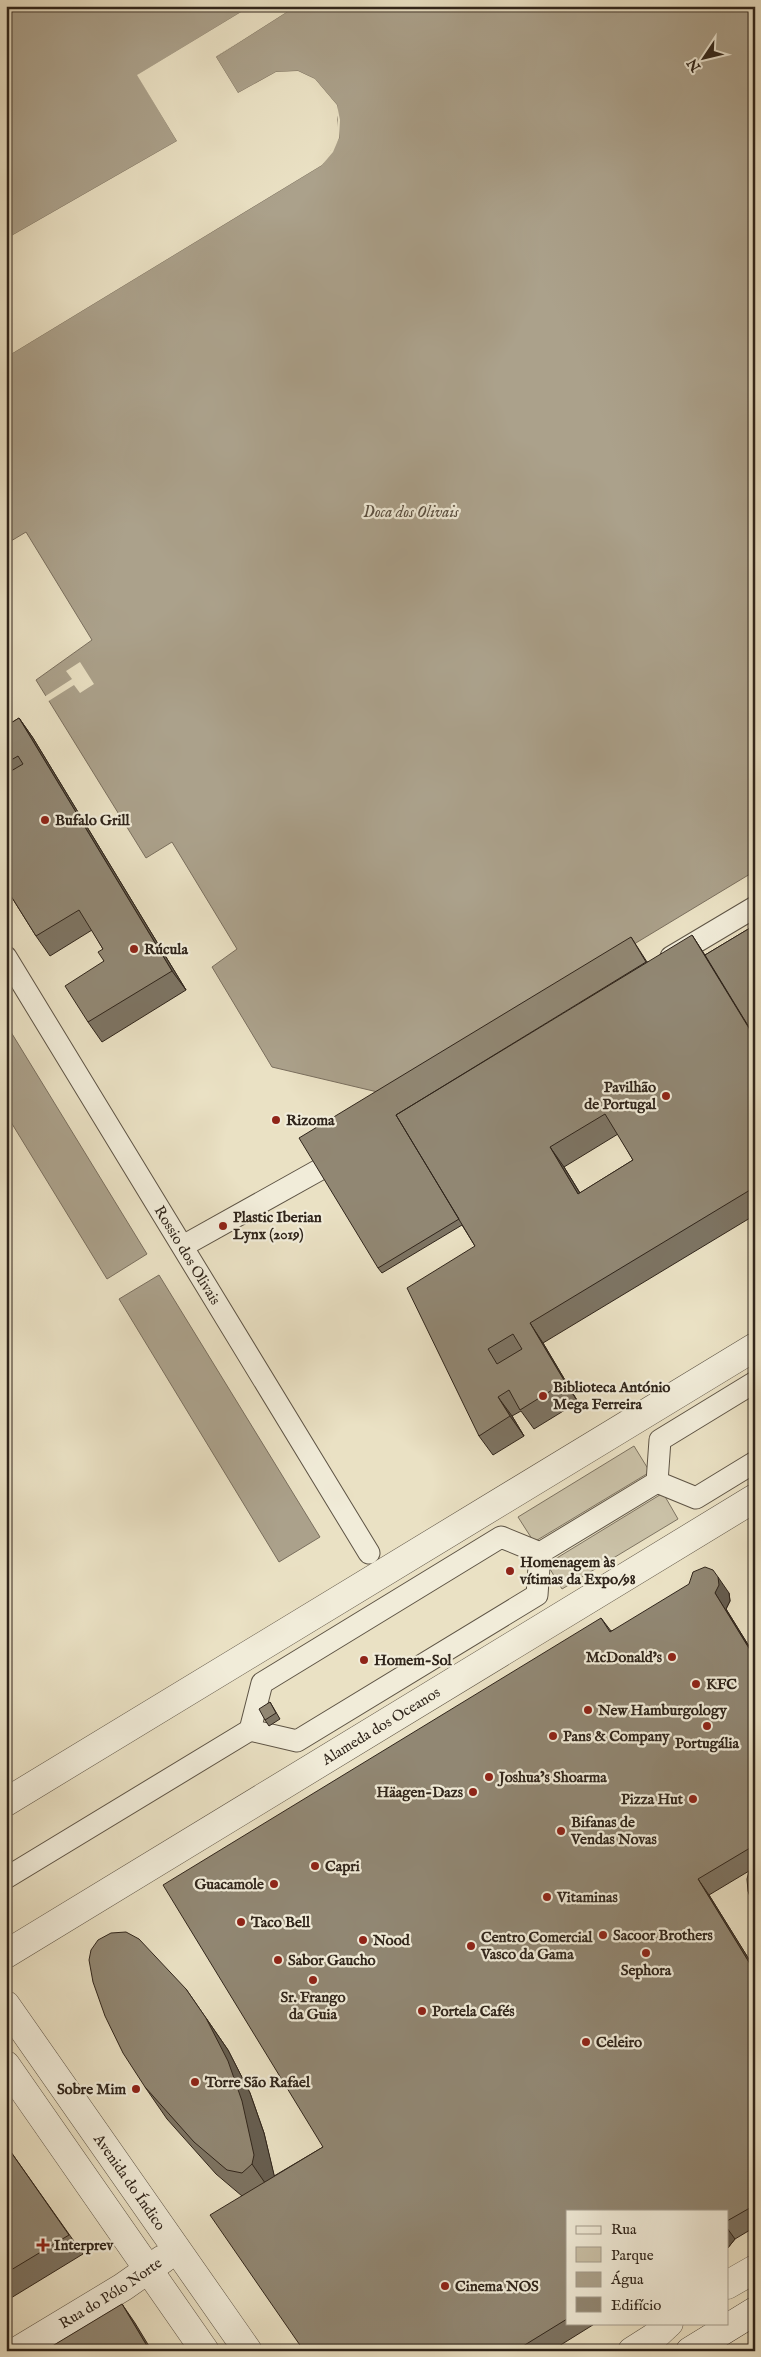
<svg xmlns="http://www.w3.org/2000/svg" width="761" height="2357" viewBox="0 0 761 2357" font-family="'IM FELL English',serif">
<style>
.green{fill:#cac1a7;stroke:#7d7361}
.water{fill:#aba18b;stroke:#7a6f5e}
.pier{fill:#eae1c4}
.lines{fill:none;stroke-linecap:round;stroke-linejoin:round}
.pedestrian-casing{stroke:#5e5445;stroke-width:23}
.minor-casing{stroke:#5e5445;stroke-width:29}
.secondary-casing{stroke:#30251b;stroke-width:29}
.pedestrian{stroke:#f1ecd9;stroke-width:21}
.minor{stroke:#f1ecd9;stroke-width:28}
.secondary{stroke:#f1ecd9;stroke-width:28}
.wall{fill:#7d7463;stroke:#30251b;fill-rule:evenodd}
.shaded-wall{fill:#665e50;stroke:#30251b}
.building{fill:#918773;stroke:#30251b;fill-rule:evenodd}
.poi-dot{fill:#8f2418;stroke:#f1ecd9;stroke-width:2}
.labels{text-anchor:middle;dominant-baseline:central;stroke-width:4.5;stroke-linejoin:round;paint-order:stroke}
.poi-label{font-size:15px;font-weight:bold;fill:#30251b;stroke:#f1ecd9;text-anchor:start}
.street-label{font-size:15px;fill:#30251b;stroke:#f1ecd9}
.water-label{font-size:16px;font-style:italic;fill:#5b5042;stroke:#f1ecd9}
</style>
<rect width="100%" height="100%" fill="#eae1c4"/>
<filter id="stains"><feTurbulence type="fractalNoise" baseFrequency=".004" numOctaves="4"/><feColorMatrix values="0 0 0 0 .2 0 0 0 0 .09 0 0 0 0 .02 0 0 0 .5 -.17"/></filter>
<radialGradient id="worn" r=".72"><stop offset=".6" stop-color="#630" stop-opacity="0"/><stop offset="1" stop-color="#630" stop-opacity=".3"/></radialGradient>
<path class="green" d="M634,1446L650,1472L534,1542L518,1517Z
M663,1493L678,1519L562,1589L547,1564Z"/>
<path class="water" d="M6,6H251L138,75L177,141L6,239Z
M296,6H755V871L386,1094L272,1067L212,967L237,949L172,842L146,858L36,680L92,640L26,532L6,544V357L322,165L339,138L337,105L315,79L298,71L276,72L238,93L216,57Z
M6,1024L147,1254L107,1279L6,1114Z
M159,1275L320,1537L279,1562L119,1299Z"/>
<path class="pier" d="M251,6H253L252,8L141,76L180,139L179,143L6,241V239L177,141L137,75Z
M292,6H296L216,57L238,93L276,72L298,71L315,79L337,105L340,120L339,138L333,152L322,165L6,357V354L321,163L330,151L336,137L338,120L335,106L314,81L298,74L276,75L237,96L214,58Z
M80,662L94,684L80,693L74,685L47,702L44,697L72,679L66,671Z"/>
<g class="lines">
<defs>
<g id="pedestrian">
<path id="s1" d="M6,957L369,1553"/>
<path d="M671,957L755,907"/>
<path d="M183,1246L319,1170"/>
<path d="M657,1482L696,1498L755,1462"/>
<path d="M250,1730L297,1741L537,1595L540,1553"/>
<path d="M6,1878L250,1730L262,1683L501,1537L540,1553L657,1482L660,1440L755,1382"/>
</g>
<g id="minor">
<path d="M6,1802L755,1347"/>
<path id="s2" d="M6,1954L755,1498"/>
<path id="s3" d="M6,2005L248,2351"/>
<path d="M6,2065L205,2351"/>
<path d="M727,2285L755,2269"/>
<path id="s4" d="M17,2351L123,2287L163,2259"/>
<path d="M632,2351L654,2337L669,2323"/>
</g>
<path id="secondary" d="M690,2351L755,2311"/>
</defs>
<use href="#pedestrian" class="pedestrian-casing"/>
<use href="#minor" class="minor-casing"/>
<use href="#secondary" class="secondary-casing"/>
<use href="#pedestrian" class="pedestrian"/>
<use href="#minor" class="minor"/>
<use href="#secondary" class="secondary"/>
</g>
<path class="wall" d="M6,676L11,684L6,687Z
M19,718L33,738L186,990L102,1042L88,1022L104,961L103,949L92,930L50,956L36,936L6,888V726Z
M755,925V1215L543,1343L578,1402L534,1429L521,1411L512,1416L524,1436L493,1455L479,1436L475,1246L462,1225L382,1273L378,1268L631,937L647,962L705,955ZM618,1134L633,1160L580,1193L564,1167Z
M729,1593L730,1601L726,1609L755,1656V1911L749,1871L709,1895L755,1969V2227L735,2239L727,2249V2211H567V2323H596L551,2351H304L242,2196L216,2174L167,2119L145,2087L186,1989L228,2050L250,2093L264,2133L274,2176L323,2147L601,1618L611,1631Z
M270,1702L280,1719L269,1726L265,1720Z
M6,2145L83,2254L6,2301Z"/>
<path class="shaded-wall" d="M19,718L33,738L186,990L172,971Z
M692,935L705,955L755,1036Z
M550,1147L564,1167L592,1213L578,1194Z
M530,1323L543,1343L578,1402L565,1382Z
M498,1397L512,1416L524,1436L510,1416Z
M718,1577L729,1593L730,1601L726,1609L755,1656V1658L715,1593Z
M698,1879L709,1895L755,1969V1972Z
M206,2018L228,2050L250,2093L264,2133L277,2187L274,2196L252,2164Z
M727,2228L735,2239L727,2249Z
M122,2304L135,2323L152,2351H150Z"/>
<path class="building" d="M19,718L172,971L88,1022L65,986L104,961L98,952L103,949L79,910L36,936L6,888V774L23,764L18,756L6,763V726Z
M755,925V1037L705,955Z
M692,935L755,1038V1187L530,1323L565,1382L520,1410L509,1390L498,1397L510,1416L479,1436L407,1288L475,1246L396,1115ZM605,1114L633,1160L578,1194L550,1147ZM513,1334L522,1349L497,1364L488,1349Z
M631,937L646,962L396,1115L459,1219L378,1268L299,1138Z
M705,1567L713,1570L718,1577L719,1585L715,1593L755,1658V1845L698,1879L755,1972V2205L727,2221V2211H567V2319L515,2351H304L210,2215L323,2147L163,1885L601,1618L610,1632L689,1584L693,1572Z
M270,1702L276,1713L265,1720L259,1709Z
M755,1861V1911L748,1891L747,1879L751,1864Z
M126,1932L139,1939L186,1989L206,2018L228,2061L242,2101L254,2155L252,2164L242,2173L227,2170L194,2142L145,2087L123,2053L105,2016L93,1982L89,1960L91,1950L98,1940L111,1933Z
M6,2145L69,2235L6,2273Z
M122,2304L150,2351H44Z"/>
<g class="poi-dot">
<circle cx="45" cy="820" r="5"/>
<circle cx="134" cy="949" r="5"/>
<circle cx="666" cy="1096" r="5"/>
<circle cx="276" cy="1120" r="5"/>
<circle cx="223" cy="1226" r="5"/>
<circle cx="543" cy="1396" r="5"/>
<circle cx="510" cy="1571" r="5"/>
<circle cx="672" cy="1657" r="5"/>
<circle cx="364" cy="1660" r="5"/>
<circle cx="696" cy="1684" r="5"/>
<circle cx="588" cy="1710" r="5"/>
<circle cx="707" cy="1726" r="5"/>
<circle cx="553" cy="1736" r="5"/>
<circle cx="489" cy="1777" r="5"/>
<circle cx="473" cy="1792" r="5"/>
<circle cx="693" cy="1799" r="5"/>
<circle cx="561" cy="1831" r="5"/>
<circle cx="315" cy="1866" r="5"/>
<circle cx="274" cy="1884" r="5"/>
<circle cx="547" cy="1897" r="5"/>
<circle cx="241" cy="1922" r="5"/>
<circle cx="603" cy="1935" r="5"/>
<circle cx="363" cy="1940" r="5"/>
<circle cx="471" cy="1946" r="5"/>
<circle cx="646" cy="1953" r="5"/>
<circle cx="278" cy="1960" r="5"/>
<circle cx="313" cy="1980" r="5"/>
<circle cx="422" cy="2011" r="5"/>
<circle cx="586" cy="2042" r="5"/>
<circle cx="195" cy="2082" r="5"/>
<circle cx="136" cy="2089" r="5"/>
<path d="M40.5 2237.5h5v5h5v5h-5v5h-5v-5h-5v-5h5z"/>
<circle cx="445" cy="2286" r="5"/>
</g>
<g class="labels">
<g class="poi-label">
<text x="55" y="820">Bufalo Grill</text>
<text x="144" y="949">Rúcula</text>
<text x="656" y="1087" text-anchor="end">Pavilhão<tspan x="656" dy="17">de Portugal</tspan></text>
<text x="286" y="1120">Rizoma</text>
<text x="233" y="1217">Plastic Iberian<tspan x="233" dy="17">Lynx (2019)</tspan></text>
<text x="553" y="1387">Biblioteca António<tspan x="553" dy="17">Mega Ferreira</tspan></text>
<text x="520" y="1562">Homenagem às<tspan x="520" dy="17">vítimas da Expo/98</tspan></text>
<text x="662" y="1657" text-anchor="end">McDonald's</text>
<text x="374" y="1660">Homem-Sol</text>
<text x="706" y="1684">KFC</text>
<text x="598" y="1710">New Hamburgology</text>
<text x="563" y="1736">Pans &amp; Company</text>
<text x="707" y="1743" text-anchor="middle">Portugália</text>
<text x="499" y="1777">Joshua’s Shoarma</text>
<text x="463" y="1792" text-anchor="end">Häagen-Dazs</text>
<text x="683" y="1799" text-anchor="end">Pizza Hut</text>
<text x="571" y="1822">Bifanas de<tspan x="571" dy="17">Vendas Novas</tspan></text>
<text x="325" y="1866">Capri</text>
<text x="264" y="1884" text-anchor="end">Guacamole</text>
<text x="557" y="1897">Vitaminas</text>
<text x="251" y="1922">Taco Bell</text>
<text x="613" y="1935">Sacoor Brothers</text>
<text x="481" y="1937">Centro Comercial<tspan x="481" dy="17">Vasco da Gama</tspan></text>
<text x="373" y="1940">Nood</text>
<text x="288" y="1960">Sabor Gaucho</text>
<text x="646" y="1970" text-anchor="middle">Sephora</text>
<text x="313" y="1997" text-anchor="middle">Sr. Frango<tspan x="313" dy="17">da Guia</tspan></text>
<text x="432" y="2011">Portela Cafés</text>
<text x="596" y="2042">Celeiro</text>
<text x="205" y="2082">Torre São Rafael</text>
<text x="126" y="2089" text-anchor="end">Sobre Mim</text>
<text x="54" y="2245">Interprev</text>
<text x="455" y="2286">Cinema NOS</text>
</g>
<g class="street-label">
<text stroke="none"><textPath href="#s1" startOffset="349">Rossio dos Olivais</textPath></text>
<text stroke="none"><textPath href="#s2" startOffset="439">Alameda dos Oceanos</textPath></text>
<text stroke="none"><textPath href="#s3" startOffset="216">Avenida do Índico</textPath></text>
<text stroke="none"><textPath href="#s4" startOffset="110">Rua do Pólo Norte</textPath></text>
</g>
<g class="water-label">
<text x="411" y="513">Doca dos Olivais</text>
</g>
</g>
<rect width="761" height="2357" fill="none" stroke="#eae1c4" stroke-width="25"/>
<rect x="8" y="8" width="746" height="2342" fill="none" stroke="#30251b" stroke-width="2.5"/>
<rect x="12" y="12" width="736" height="2332" fill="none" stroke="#30251b"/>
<rect x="566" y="2210" width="162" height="115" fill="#f1ecd9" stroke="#a49c8d"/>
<rect x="576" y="2226" width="25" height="8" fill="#f1ecd9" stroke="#a49c8d"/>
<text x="611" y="2234" font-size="15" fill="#30251b">Rua</text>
<rect x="576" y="2247" width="25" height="15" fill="#cac1a7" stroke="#a49c8d"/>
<text x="611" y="2260" font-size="15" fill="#30251b">Parque</text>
<rect x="576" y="2272" width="25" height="15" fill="#aba18b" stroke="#a49c8d"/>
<text x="611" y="2284" font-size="15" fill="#30251b">Água</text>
<rect x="576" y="2297" width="25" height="15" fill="#918773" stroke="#a49c8d"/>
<text x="611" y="2310" font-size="15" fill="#30251b">Edifício</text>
<g transform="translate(704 58) rotate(235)" stroke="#f1ecd9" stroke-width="4" paint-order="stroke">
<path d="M0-4L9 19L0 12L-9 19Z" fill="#30251b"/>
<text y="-8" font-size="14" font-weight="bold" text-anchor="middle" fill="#30251b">N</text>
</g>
<rect width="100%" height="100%" filter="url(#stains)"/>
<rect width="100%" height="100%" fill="url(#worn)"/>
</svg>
